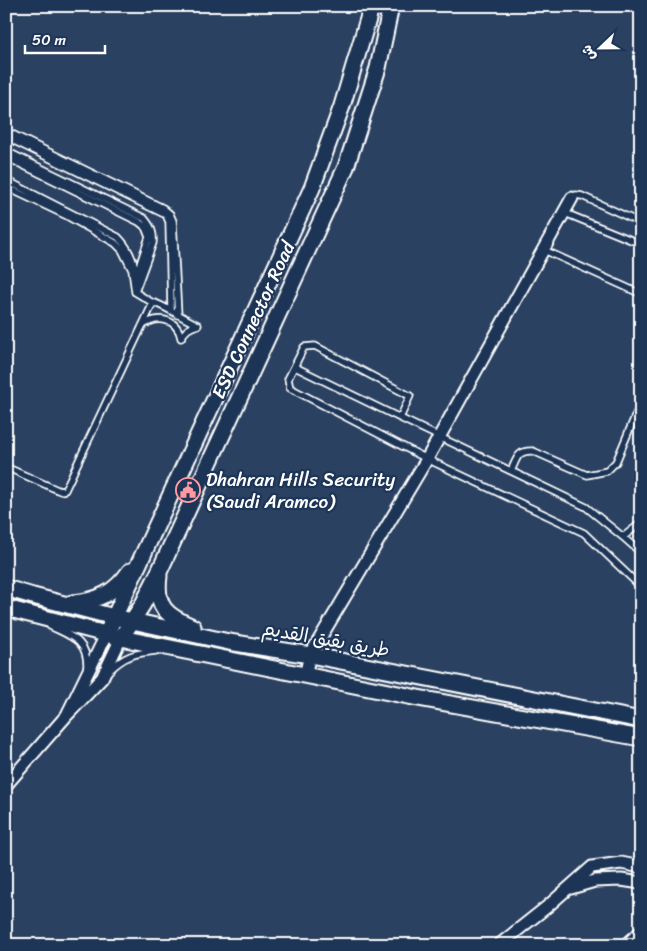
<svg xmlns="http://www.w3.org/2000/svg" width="647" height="951" viewBox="0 0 647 951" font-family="Sriracha,'Playpen Sans Arabic',sans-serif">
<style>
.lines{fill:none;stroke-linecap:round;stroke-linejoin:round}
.lane-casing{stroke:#fff;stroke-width:9}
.street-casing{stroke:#fff;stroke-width:15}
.secondary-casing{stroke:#fff;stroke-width:19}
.lane{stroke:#1d3557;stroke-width:5.5}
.street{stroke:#1d3557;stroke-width:11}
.secondary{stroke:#1d3557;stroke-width:15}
.labels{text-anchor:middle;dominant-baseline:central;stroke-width:4.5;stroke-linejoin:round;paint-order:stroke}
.street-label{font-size:19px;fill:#fff;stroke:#1d3557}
.poi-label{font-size:19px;fill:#fff;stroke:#1d3557;text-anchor:start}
</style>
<rect width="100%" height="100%" fill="#2a4161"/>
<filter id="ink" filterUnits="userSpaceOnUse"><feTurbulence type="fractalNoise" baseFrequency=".02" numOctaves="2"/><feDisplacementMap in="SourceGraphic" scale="10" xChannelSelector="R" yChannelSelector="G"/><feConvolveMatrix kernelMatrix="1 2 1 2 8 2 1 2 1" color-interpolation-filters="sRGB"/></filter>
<g filter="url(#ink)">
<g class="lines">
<defs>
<path id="lane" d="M6,131L163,208L170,214L173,221L178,315
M6,137L166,215L169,222L171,309
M6,151L144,218C151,226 154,232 153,243L135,292
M6,157L139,222L145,227L149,237L137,273L136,283
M6,180L118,237C129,248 132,258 137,273
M6,187L67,216L115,243L122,250L132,270L135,292L153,303
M572,198L576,195L582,196L641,223
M565,213L641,244
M544,250L641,294
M142,326C158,315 177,318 181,338
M181,338C185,331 189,327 198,325
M295,367L400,418
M6,467L60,491L65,490L153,303H155C170,309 183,318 198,325
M511,471C517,459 517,450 533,451L587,475L607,471L616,462L641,402
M623,537L641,523
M641,553L623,537L586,507L400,418L410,396L315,346L304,347L288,379L290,388L427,459L584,533L641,587
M50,626C70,636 88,640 87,667
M109,671C124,656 135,653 156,651"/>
<path id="street" d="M106,635L67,715L102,678L121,638
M305,675L310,655L427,459L572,198
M6,785L67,715
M571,888L595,881L621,880L641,883
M499,945L548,906L592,867L621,863L641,867
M626,945L641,932"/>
<path id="secondary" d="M159,576C155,607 166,616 193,627
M6,588L33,596L114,617L229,642L310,655L641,720
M72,603C98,601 115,593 130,571
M6,608L121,638L418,698L641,738
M106,635L312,188L342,106L368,19L371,6
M121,638L143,604L159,572L346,167L378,68L391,6"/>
</defs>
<use href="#lane" class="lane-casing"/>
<use href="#street" class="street-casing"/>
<use href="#secondary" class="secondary-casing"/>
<use href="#lane" class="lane"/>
<use href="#street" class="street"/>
<use href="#secondary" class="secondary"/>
</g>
</g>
<defs>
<symbol id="civic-ring" viewBox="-11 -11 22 22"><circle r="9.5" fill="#1d3557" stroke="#ff9aa2" stroke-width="1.5"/><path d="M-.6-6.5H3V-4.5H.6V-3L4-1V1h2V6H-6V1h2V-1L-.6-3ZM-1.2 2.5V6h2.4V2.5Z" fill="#ff9aa2"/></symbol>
</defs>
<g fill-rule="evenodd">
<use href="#civic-ring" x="174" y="476" width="28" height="28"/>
</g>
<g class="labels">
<g class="street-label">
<text transform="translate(253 320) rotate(-65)">ESD Connector Road</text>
<text transform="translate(326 639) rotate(10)">طريق بقيق القديم</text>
</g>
<g class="poi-label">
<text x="206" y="479">Dhahran Hills Security<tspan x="206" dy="22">(Saudi Aramco)</tspan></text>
</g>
</g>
<rect width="647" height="951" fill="none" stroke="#1d3557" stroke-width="25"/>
<rect x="12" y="12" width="622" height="926" fill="none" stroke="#fff" stroke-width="2" filter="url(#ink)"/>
<g transform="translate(600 48) rotate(248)" stroke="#1d3557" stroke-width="4" paint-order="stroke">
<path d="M0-4L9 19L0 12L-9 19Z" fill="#ffffff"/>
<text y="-8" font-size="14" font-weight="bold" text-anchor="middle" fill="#ffffff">ش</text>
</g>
<path d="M25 45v8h80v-8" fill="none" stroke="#ffffff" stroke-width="2.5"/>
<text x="32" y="45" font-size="15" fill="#ffffff" stroke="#1d3557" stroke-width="4" paint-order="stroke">50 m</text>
</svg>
